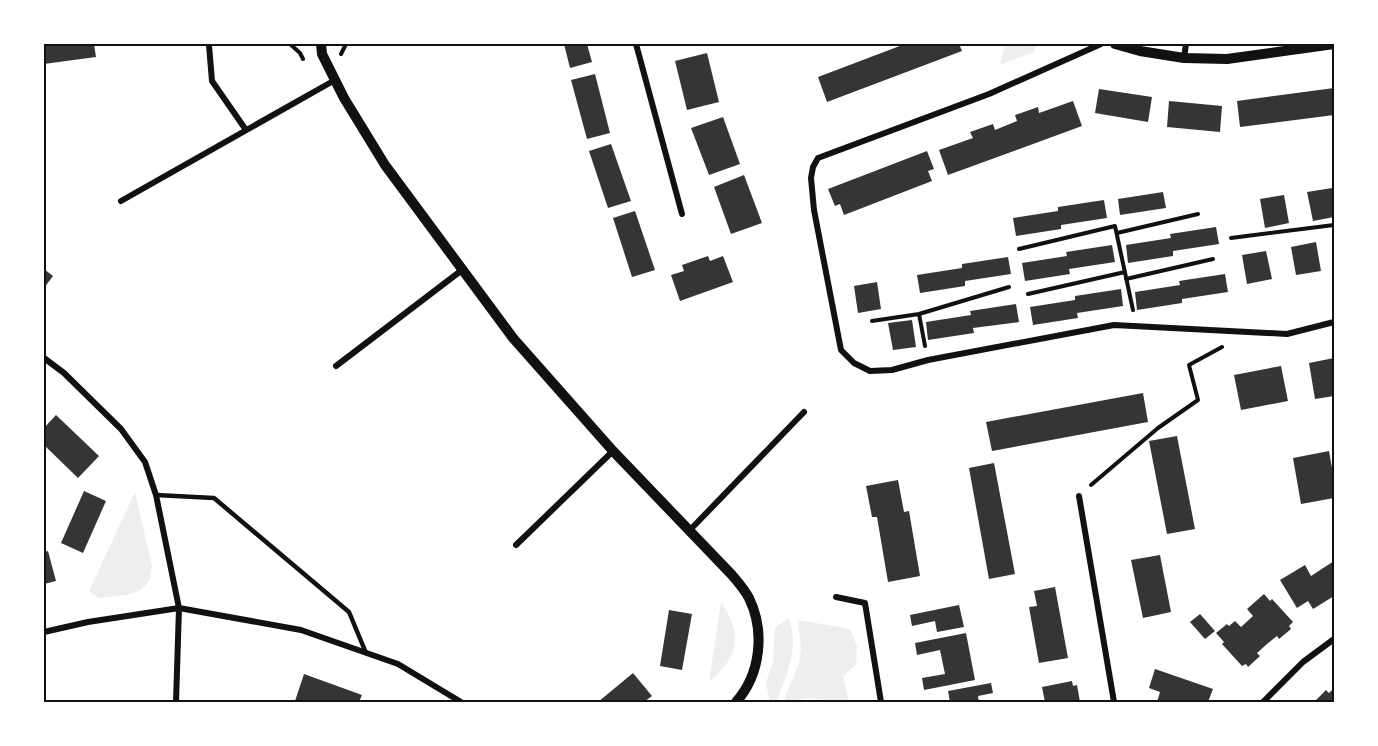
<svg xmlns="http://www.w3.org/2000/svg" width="1378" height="746" viewBox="0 0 1378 746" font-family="Raleway,sans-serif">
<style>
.green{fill:#eee}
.building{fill:#353535}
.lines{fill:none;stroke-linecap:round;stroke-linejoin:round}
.path{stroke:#111;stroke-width:4}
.service{stroke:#111;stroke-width:4.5}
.minor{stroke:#111;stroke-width:6}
.tertiary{stroke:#111;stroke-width:10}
.neatline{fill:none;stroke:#111;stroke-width:2}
</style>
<rect width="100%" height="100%" fill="#fff"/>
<path class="green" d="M1005,44H1037L1034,52L1000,65Z
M135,492L152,566L150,580L141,590L128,595L99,598L89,591Z
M721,602C743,635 739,657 709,682Z
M788,618C801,645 786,677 776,702H770L766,683L773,661L775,628Z
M798,620L850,629L857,646L856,665L843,676L849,701L853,702H828L823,700L808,698L783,702L799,663L801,649Z"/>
<path class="building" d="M44,44H94L96,57L44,64Z
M564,44H587L592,62L570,68Z
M905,44H959L962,51L827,102L818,77Z
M707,53L719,102L687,110L675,61Z
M595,74L610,133L587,139L571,80Z
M1334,88V115L1240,127L1237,101Z
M1099,89L1152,97L1148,122L1095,113Z
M1073,101L1082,126L948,175L939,150L973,138L970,132L993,124L995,130L1017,121L1015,115L1038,107L1039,113Z
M1169,101L1222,106L1220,132L1167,127Z
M723,117L740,164L709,175L691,128Z
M611,144L631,201L608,208L589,151Z
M927,151L934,169L928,171L932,181L844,215L840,204L835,206L828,189Z
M744,175L762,223L731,234L714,187Z
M1332,188L1334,217L1313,221L1307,192Z
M1163,192L1166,208L1120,215L1118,199Z
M1284,195L1289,223L1265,228L1260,199Z
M1104,200L1107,218L1061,225V229L1016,236L1013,218L1058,211V207Z
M635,211L655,270L632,277L613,218Z
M1216,227L1219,244L1173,251V256L1128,263L1126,245L1171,238L1170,234Z
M1316,242L1321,271L1296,275L1291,247Z
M1112,245L1115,262L1069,269L1070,274L1025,281L1022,263L1067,256L1066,252Z
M1266,251L1272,279L1247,284L1242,255Z
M708,256L710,261L723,256L733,282L680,301L671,275L684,271L682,265Z
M1008,257L1011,274L965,281V286L920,293L917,275L962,268V264Z
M44,269L53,276L44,288Z
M1225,274L1228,292L1182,299V303L1137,310L1135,292L1180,285L1179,281Z
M877,282L881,309L858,313L854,286Z
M1121,289L1123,306L1077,313L1078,318L1033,325L1030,307L1075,300V296Z
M1016,304L1019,322L973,328L974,333L928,340L926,322L971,315L970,311Z
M912,320L916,347L893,350L888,323Z
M1334,358V396L1315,399L1309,363Z
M1281,366L1288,401L1241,410L1234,375Z
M1143,393L1148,422L992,451L986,422Z
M56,415L99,456L78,478L44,445V428Z
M1177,436L1195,529L1167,534L1149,441Z
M1329,451L1334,479V498L1301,504L1293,458Z
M994,463L1015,574L989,579L969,468Z
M898,480L904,512L909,511L920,576L888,582L877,517H872L866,486Z
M84,491L106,501L83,553L61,543Z
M48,551L56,581L44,584V552Z
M1160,555L1171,612L1143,618L1131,560Z
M1334,561V596L1313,609L1308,601L1297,608L1280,580L1305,565L1311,576Z
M1055,587L1068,658L1039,663L1029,607L1037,606L1034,591Z
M1264,594L1270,601L1272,599L1293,622L1289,626L1291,629L1279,639L1277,636L1267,644L1257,653L1260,656L1248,667L1246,664L1242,666L1222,644L1224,642L1216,633L1227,624L1229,626L1235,621L1241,627L1253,616L1247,609Z
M959,605L964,627L937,632L935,621L912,626L910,615Z
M669,610L692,614L682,670L660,666Z
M1200,614L1215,631L1205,639L1190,622Z
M966,633L975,680L924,690L922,678L945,674L940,650L917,655L915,643Z
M1155,669L1213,689L1208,702H1157L1160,692L1149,688Z
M633,673L652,696L644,702H598Z
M304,674L362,695L359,702H300L295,701Z
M1072,681L1073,686L1077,685L1080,702H1045L1042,687Z
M991,683L993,693L978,696L979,702H950L948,691Z
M1326,690L1329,693L1332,690L1334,692V702H1318L1316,700Z"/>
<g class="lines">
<path class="path" d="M290,44L300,53L303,59
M341,54L346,44
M1117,233L1198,214
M1231,238L1334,225
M1019,249L1115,226L1133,310
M1126,279L1213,259
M1028,294L1125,272
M919,314L1009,287
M872,321L919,314L925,346
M1091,485L1158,428L1198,400L1189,365L1222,347"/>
<path class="service" d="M156,495L214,498L349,612L366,653"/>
<path class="minor" d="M636,44L682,214
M1101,44L989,94L818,158L813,167L811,178L814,210L841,350L854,363L870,371L892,370L928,360L1114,325L1287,334L1334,322
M209,45L212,81L246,130
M1184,58L1186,44
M121,201L335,80
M44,358L64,373L121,429L145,462L156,495L179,608L176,702
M336,366L462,270
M1079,496L1114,702
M689,531L804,412
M516,545L613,451
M836,597L865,603L881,702
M44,632L88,622L179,608L301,630L398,664L461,702
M1263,702L1303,662L1334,639"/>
<path class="tertiary" d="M321,44L322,54L344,98L385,165L513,338L613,451L732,575C738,582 745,590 749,598C765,631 761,674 736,702
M1115,44L1140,51L1184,58L1227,59L1334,44"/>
</g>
<rect width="1378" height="746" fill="none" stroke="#ffffff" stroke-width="90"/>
<rect x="45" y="45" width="1288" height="656" class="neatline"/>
</svg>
